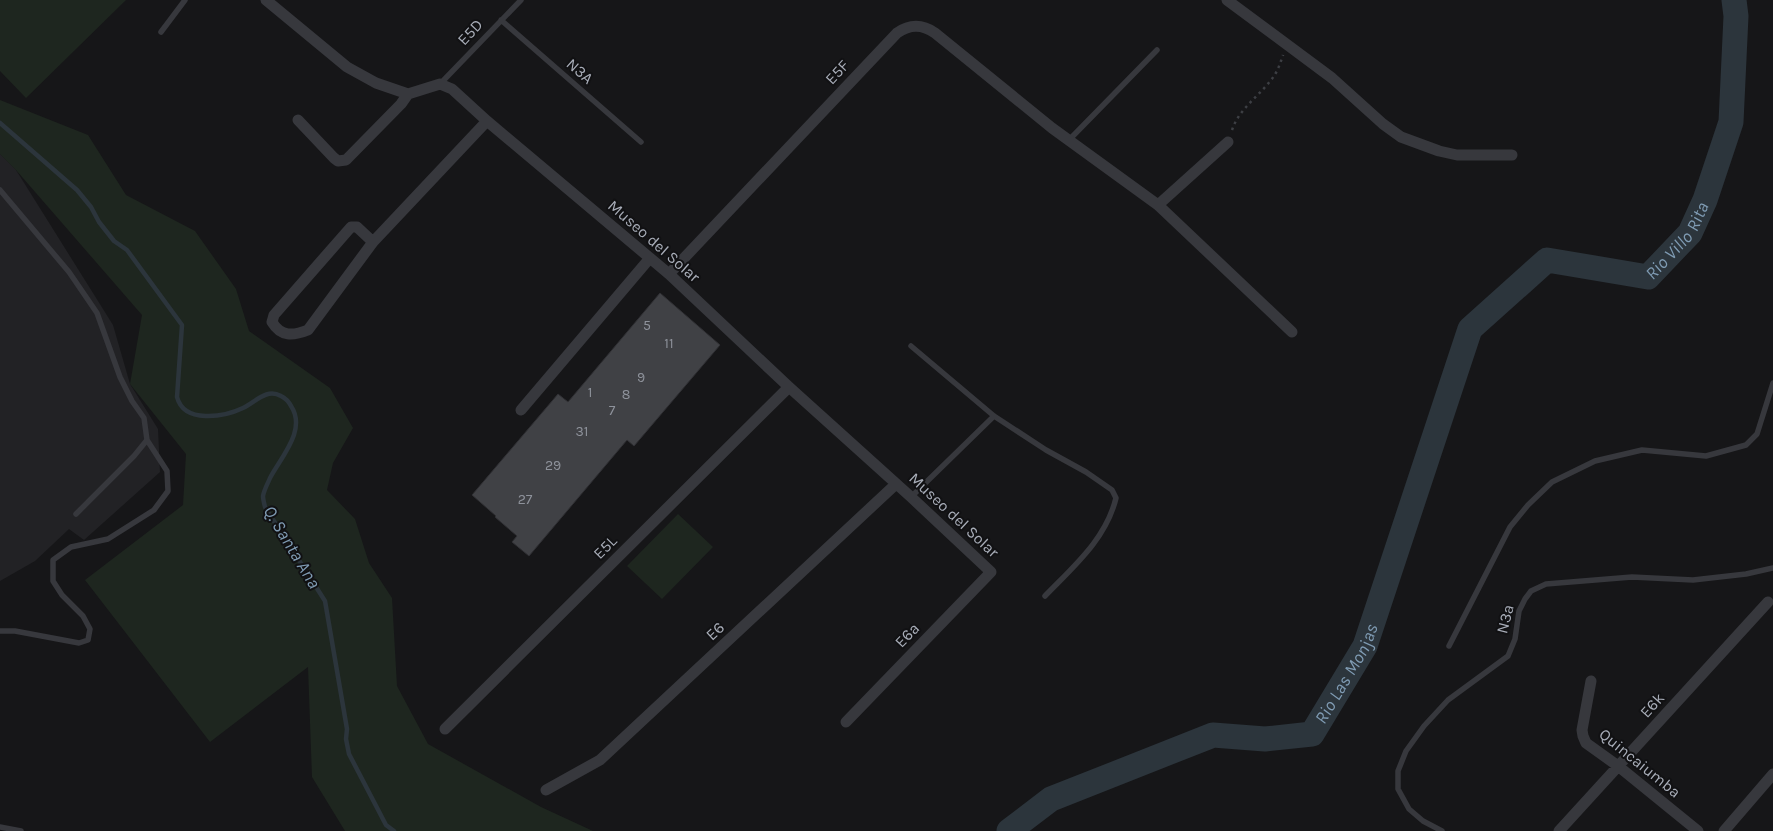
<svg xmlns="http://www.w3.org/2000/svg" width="1773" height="831" viewBox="0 0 1773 831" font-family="Karla,sans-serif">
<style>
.built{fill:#222225}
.green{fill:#1e261f}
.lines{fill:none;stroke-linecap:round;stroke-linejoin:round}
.stream{stroke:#2c353c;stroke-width:4.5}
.river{stroke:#2c353c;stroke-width:25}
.building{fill:#404145;stroke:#303034}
.path{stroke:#3d3f44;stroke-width:2.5;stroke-dasharray:2.5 4;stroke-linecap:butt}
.lane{stroke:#37383d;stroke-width:5.5}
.street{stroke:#37383d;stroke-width:11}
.labels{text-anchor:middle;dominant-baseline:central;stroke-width:4;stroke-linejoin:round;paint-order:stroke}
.number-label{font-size:14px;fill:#8e929b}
.street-label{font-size:16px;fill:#a8adb8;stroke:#111113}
.water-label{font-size:18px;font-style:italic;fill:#7f9bb3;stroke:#111113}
</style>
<rect width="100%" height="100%" fill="#161618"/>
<path class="built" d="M0,154L16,170L113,325L130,384L158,429L160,472L84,540L69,529L35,561L0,581Z"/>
<path class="green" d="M0,0H126L26,98L0,71Z
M0,100L88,135L126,195L195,231L236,289L249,331L330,388L353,428L333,463L327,490L355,519L369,563L392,598L397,686L428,744L541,807L593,831H345L312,777L308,667L210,742L85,580L183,505L186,454L130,384L142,315L16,170L0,154Z
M678,514L713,547L662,599L627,566Z"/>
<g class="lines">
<path class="stream" d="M0,123L77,190L91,207L99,222L114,241L127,250L182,325L177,397C184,424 224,417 243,408C256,402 266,388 281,396C285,398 289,402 291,406C307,430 281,457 270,478C268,483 264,490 263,496C263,499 264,503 265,507L325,601L347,729L346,739L349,754L386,825L394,831"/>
<path class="river" id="s1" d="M1009,831L1051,799L1213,735L1265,739L1312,734L1365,646L1470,329L1547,260L1648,277L1690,233L1705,200L1731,122L1736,16L1734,0"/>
</g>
<path class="building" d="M660,293L720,345L634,446L627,440L529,556L512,542L517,536L495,517L496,516L472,495L558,394L568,402Z"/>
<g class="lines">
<path class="path" d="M1232,130C1239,109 1258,97 1271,80C1277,73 1280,64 1283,55"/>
<path class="lane" d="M501,20L641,142
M161,32L185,0
M440,84L521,0
M1069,140L1157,50
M0,190L69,272L97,313L120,377L132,401L144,418L147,440L134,456L76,514
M911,346L994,416L1046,450L1086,472L1112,490L1116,498C1106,539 1074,566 1045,596
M911,497L994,416
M0,631H15L79,643L88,640L90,629L83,616L62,595L53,581V560L71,547L108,539L154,510L168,491L167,471L147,440
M1449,646L1510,527L1528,505L1552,482L1595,461L1642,450L1706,456L1746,445L1757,434L1773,383
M0,827L21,831
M1442,831L1423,821L1409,809L1398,789V771L1406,751L1424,726L1448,700L1508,656L1515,639L1519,611L1525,599L1531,591L1546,584L1632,577L1693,580L1746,574L1773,568"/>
<path class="street" d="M266,0L347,67L376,83L408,94L440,84L452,89L487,121L669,274L789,387L911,497L991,572L846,722
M1227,0L1332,78L1383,124L1401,137L1439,151L1457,155H1512
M298,120L334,158L338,161L346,160L401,104L408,94
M1158,205L1228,142
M373,242L357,227H351L274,315L272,322C281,337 293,336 308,330L373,242L487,121
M669,274L897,33C910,24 922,24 935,33L1052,128L1158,205L1292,332
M521,410L650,258
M1591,681L1582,730L1583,736L1586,743L1618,766L1698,831
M445,729L789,387
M546,790L600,760L896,484
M1559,831L1768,602
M1724,831L1773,774"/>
</g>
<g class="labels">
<g class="number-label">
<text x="647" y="325">5</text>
<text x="669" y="343">11</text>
<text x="641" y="377">9</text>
<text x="590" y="392">1</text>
<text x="626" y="394">8</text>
<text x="612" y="410">7</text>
<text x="582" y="431">31</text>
<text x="553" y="465">29</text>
<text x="525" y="499">27</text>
</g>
<g class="street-label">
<text transform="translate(470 32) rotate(-47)">E5D</text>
<text transform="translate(580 71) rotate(41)">N3A</text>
<text transform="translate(837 72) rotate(-47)">E5F</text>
<text transform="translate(654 241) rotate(41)">Museo del Solar</text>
<text transform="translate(954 515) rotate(43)">Museo del Solar</text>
<text transform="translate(605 547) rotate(-45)">E5L</text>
<text transform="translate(1505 619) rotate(-76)">N3a</text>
<text transform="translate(715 631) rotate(-43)">E6</text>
<text transform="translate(907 635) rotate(-46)">E6a</text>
<text transform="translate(1652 705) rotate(-48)">E6k</text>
<text transform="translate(1640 763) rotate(39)">Quincaiumba</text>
</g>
<g class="water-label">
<text stroke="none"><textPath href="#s1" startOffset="1016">Rio Villo Rita</textPath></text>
<text transform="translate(292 547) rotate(59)">Q. Santa Ana</text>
<text stroke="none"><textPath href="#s1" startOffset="396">Rio Las Monjas</textPath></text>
</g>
</g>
</svg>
